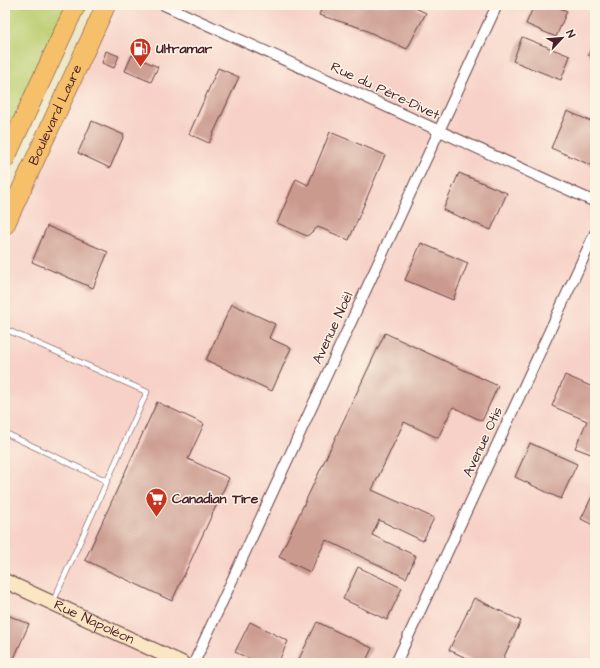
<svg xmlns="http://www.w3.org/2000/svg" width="600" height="668" viewBox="0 0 600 668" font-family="'Architects Daughter',sans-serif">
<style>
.built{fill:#f7d1c7}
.green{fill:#bccf73;stroke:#83774f}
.building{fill:#cb9a8e}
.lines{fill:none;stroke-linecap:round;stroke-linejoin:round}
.lane-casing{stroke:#623d42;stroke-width:6}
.street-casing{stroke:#623d42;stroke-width:12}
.secondary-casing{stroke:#623d42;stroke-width:16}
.highway-casing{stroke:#623d42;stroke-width:20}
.lane{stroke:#fff;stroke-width:5}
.street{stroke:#fff;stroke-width:10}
.secondary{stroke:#fbe6c4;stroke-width:14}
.highway{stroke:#f6c06b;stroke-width:19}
.labels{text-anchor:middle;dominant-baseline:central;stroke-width:3;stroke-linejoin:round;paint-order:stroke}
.poi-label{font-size:14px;font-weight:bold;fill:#4a1f2b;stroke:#fcf5e5;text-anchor:start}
.street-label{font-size:14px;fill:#4a1f2b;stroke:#fcf5e5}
</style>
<rect width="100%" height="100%" fill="#fcf5e5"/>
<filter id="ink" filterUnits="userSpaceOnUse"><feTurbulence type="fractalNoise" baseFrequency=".025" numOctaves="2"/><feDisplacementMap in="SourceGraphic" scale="8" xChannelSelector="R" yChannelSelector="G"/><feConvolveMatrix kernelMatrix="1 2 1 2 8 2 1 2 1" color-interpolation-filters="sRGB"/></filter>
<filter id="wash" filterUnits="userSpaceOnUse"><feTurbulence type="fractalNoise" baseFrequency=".012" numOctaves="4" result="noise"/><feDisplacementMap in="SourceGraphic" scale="16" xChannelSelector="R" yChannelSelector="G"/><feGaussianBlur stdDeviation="0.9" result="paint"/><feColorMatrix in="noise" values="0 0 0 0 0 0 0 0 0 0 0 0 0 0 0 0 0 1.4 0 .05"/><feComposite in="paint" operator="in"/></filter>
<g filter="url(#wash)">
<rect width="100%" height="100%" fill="#ede5c5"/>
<path class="built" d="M106,5H595V663H5V225Z"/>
<path class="green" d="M5,5H76L5,159Z"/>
<g id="blocks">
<path class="building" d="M323,5H409L426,13L407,49L358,27L319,15Z
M534,5H553L567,11L556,37L526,24Z
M522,37L570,56L561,80L513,61Z
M595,38V58L588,55Z
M106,51L119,56L114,68L102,63Z
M132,55L158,67L151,82L125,71Z
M218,68L239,77L209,143L189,134Z
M567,111L595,123V167L551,148Z
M92,121L124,135L110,168L78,153Z
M330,132L385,155L349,240L318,227L307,236L277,223L296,179L308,185Z
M459,173L507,193L491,230L443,210Z
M47,226L108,252L93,288L32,262Z
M421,243L468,263L453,300L405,280Z
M232,304L275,324L269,338L291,348L272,391L206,360Z
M385,333L498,386L482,421L453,407L438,438L404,422L372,490L434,518L423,541L379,520L372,535L416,556L406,578L326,540L310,572L279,557Z
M565,375L595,388V444L591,454L575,448L587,421L552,406Z
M157,402L204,424L188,459L229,478L172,601L85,560Z
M530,443L577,464L561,499L515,477Z
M595,490V526L581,519Z
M358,567L402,588L387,620L343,599Z
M474,598L521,621L501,663H477L449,650Z
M5,614L29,624L12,663H5Z
M250,622L288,641L278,663H258L235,652Z
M317,622L372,648L365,663H297Z"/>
</g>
</g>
<g filter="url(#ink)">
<use href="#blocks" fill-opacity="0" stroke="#623d42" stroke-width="1"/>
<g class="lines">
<defs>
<path id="lane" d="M5,329L147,392L53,602
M5,433L107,481"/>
<path id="street" d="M164,5L595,202
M194,663L497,5
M396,663L595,233"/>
<g id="secondary">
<path id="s1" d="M5,581L182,663"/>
</g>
<g id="highway">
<path d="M5,159L76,5"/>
<path id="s2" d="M5,225L106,5"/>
</g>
</defs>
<use href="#lane" class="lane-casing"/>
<use href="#street" class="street-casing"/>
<use href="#secondary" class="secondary-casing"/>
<use href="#highway" class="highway-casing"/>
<use href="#lane" class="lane"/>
<use href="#street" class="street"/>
<use href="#secondary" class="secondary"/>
<use href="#highway" class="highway"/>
</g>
</g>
<defs>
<symbol id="fuel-pin" viewBox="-11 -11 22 30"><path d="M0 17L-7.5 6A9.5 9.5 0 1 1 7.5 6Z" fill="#c8321e" stroke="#fcf5e5"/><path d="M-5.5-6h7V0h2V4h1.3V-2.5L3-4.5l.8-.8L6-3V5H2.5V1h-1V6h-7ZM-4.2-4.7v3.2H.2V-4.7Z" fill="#fff"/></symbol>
<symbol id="supermarket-pin" viewBox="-11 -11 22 30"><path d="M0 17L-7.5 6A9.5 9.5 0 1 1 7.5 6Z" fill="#c8321e" stroke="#fcf5e5"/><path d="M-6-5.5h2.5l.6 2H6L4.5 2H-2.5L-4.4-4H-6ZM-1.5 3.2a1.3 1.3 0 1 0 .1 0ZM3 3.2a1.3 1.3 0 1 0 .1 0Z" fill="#fff"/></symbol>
</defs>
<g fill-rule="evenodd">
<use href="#fuel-pin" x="128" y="36" width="25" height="34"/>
<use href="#supermarket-pin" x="144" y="486" width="25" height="34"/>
</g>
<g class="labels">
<g class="poi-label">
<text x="156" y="49">Ultramar</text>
<text x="172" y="499">Canadian Tire</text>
</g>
<g class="street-label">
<text transform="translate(385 91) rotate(25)">Rue du Père-Divet</text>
<text stroke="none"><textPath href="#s2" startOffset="121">Boulevard Laure</textPath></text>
<text transform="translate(333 328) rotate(-65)">Avenue Noël</text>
<text transform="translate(483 442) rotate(-65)">Avenue Otis</text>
<text stroke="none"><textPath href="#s1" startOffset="98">Rue Napoléon</textPath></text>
</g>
</g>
<rect width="600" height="668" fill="none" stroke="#fcf5e5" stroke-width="20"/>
<g transform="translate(562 38) rotate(64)" stroke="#fcf5e5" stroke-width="3" paint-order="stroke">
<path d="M0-3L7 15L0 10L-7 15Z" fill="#4a1f2b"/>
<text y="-6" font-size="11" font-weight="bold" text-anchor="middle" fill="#4a1f2b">N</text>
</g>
</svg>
